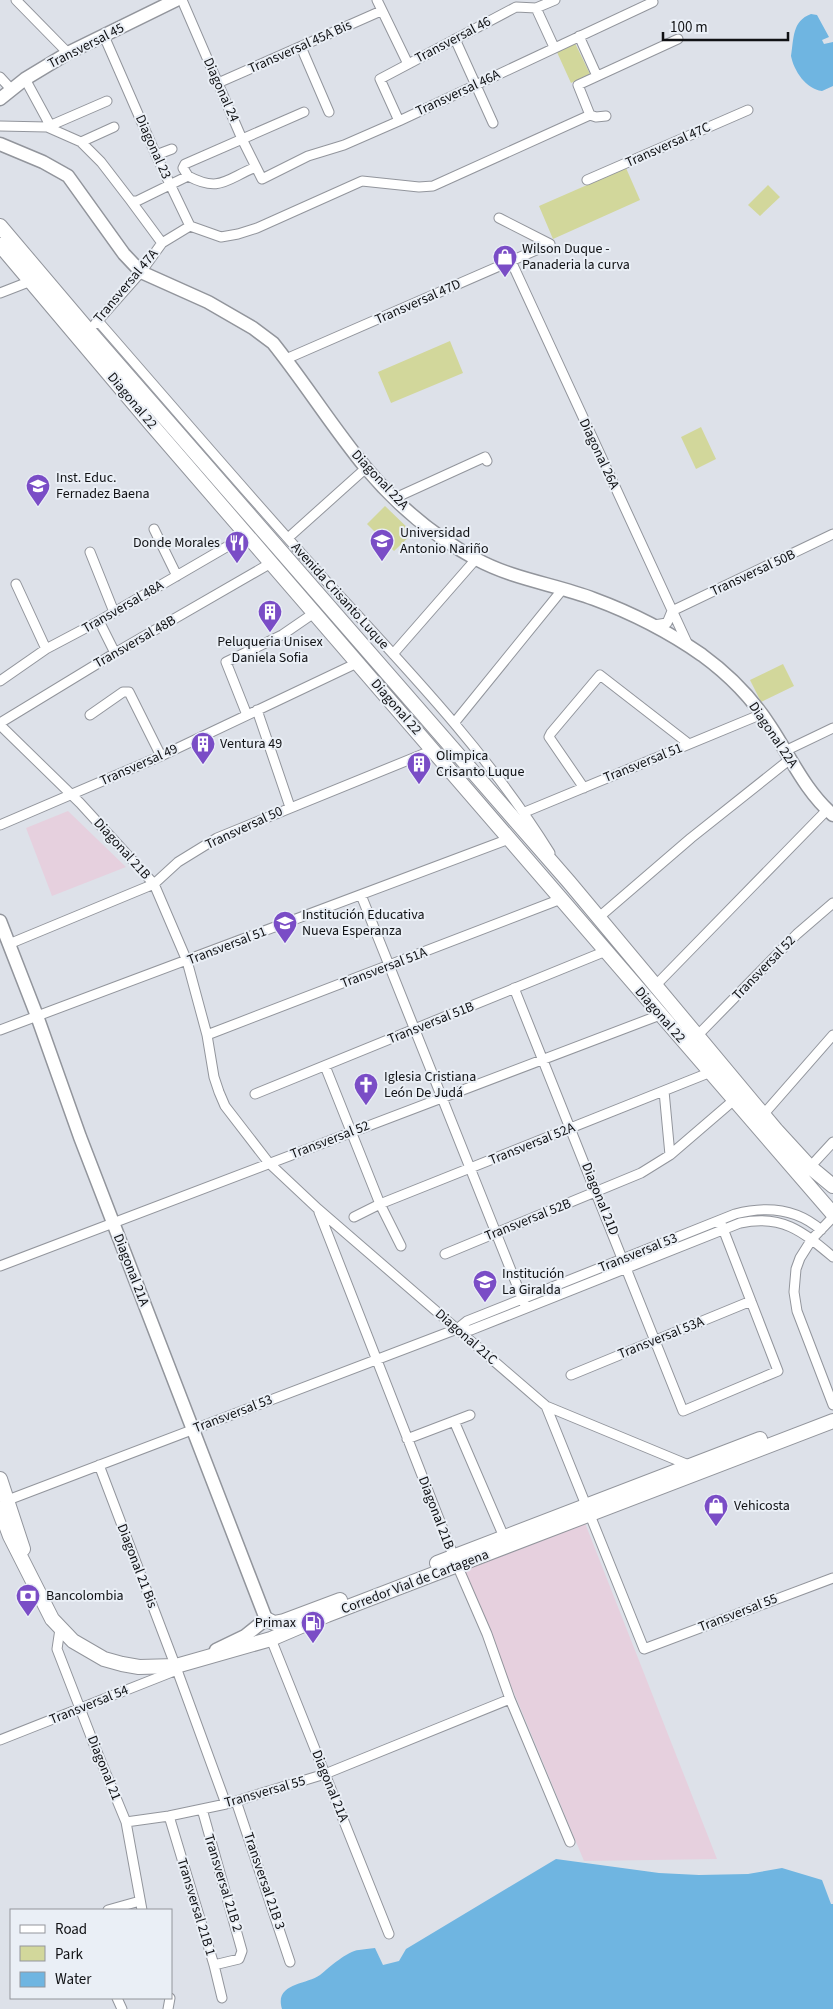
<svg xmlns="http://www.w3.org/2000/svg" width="833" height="2009" viewBox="0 0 833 2009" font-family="'Source Sans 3',sans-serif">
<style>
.industrial{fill:#e6d0de}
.green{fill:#d2d79b}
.water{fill:#6fb5e1}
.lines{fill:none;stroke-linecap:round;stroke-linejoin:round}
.street-casing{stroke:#92959c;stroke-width:11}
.secondary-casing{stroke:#92959c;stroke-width:15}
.primary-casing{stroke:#92959c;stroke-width:16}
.street{stroke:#fff;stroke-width:9}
.secondary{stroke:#fff;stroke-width:12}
.primary{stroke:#fff;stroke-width:14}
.labels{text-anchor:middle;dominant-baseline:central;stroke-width:4;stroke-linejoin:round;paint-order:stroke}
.street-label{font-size:14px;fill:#101114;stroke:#eaeff6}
.poi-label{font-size:14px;fill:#101114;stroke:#eaeff6;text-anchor:start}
</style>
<rect width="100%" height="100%" fill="#dde1e9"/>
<path class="industrial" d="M68,811L126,867L52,896L26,828Z
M585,1523L717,1859L584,1861L463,1570Z"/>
<path class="green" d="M574,41L590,74L571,83L556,50Z
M626,168L640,200L553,239L539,206Z
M768,185L780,197L760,216L748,205Z
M450,341L463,373L391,403L378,372Z
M701,427L716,459L696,469L681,437Z
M385,506L413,533L394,551L367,524Z
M783,664L794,686L761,702L750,680Z"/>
<path class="water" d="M811,14L817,15L829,37L822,40L824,44L833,42V86L822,91C806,89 794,71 791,56C794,38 792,21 811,14Z
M556,1859L659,1873L699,1875L748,1874L782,1868L822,1880L831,1904H833V2009H282C274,1983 306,1985 320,1975C330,1967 347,1951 359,1950C364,1949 369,1949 375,1948L383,1965L399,1961L406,1949Z"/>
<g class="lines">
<defs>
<path id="street" d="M16,0L68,53
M182,0L242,139L262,179L308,156L344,145L399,121L653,2
M377,0L408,64
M536,8L554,47
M104,36L156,155L190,226L221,237L238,234L257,228L362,181L419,187L433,186L590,115
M579,36L597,76
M455,39L493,123
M301,47L329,112
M0,77L11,89
M25,79L50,125
M218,83L381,11
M606,116L596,117L590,115L578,85L678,39
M399,121L380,79L516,7L536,8L555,0
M0,126L47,127L81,142L101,162L131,201H137L188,176L183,168L185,164L304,112
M47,127L107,101
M81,142L114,127
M156,155L172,149
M188,176C220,193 226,179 256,167
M587,180L748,110
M131,201L162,243
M499,218L550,244
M511,261L689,647
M0,293L31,281
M98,321C174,408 249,496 327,582C406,668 488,753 550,853
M95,324L141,272L162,243L190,226
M286,359L550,244
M395,498L485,457L487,461
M154,529L177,576
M288,538L366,468
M90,552L114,612
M16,584L46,649
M672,611L833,534
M99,621L115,653
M654,625L667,623L672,611
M393,654L476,559
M0,681L46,649L99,621L247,535
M257,710L290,807
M90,715L123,692H129L161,756
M247,715L226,662L282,635L314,613
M455,722L562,590
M0,723L115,653L271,563
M0,725L80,803L154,884L187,961L207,1035L214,1077L219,1092L225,1106L269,1163L318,1209L546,1406L691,1466
M785,751L833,728
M584,788L549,737L551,733L600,675L689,744
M525,812L762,714
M0,825L161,756L357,663
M361,895L526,1308
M598,918L691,838L789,760
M9,944L154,884L178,862L217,838L433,750
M655,986L827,810
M514,988L683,1411L778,1371L720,1221
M0,1030L509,839
M207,1035L561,899
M697,1036L797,934L833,903
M325,1066L380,1204L401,1246
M664,1091L670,1155
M255,1094L606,951
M763,1115L833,1035
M810,1167L833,1142
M319,1212L457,1565L487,1634L510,1699L570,1842
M354,1217L380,1204L711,1072
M833,1217L812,1239L800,1258L796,1269L794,1292L797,1311L833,1405
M445,1254L641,1173L670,1155L734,1100
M0,1266L660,1015
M458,1329L471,1330L740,1223C782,1214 802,1231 833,1257
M571,1375L751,1301
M546,1406L644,1649L833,1578
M454,1421L504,1537
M407,1439L470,1415
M99,1465L177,1670L226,1804
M8,1500L457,1329L467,1321L735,1214C766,1206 796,1208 821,1230
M60,1629L57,1649L95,1747L126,1822L142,1910
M271,1639L389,1934
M0,1740L177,1670
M236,1801L290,1962
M202,1809L242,1951L239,1959L214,1965
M169,1816L214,1965L222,1998
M126,1822L169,1816L226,1804L325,1774L510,1699
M108,1910L140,1901
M117,1998L122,2009
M168,2009L170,1998"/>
<path id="secondary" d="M0,99L25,79L68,53L176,0
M0,144L43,162L68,176L124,254L141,272L208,302L253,328L273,343C305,383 333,428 366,468C396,504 435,537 476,559C515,580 555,584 594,599C632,613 669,632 702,655C728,674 752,698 770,726C790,756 805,791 833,815
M0,921L37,1016L80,1137L266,1619L245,1636L216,1650"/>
<path id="primary" d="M0,226L89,331L569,882L776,1130L810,1167L833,1186
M0,245L151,424L833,1214
M0,1479L23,1549
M0,1509L10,1536L52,1619L73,1641L104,1659L122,1664L139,1667L176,1666L271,1639L327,1615L833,1421
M437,1563L760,1439
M266,1619L274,1623L284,1621L340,1600"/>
</defs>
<use href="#street" class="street-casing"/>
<use href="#secondary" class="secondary-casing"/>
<use href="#primary" class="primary-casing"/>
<use href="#street" class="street"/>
<use href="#secondary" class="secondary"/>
<use href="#primary" class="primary"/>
</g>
<defs>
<symbol id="shop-pin" viewBox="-11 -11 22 30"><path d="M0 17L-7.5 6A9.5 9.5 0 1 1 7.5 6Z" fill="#7a4dc6" stroke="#eaeff6"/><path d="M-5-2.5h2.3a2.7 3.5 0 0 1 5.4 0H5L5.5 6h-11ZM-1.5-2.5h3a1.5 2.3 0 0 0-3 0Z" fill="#fff"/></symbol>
<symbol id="school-pin" viewBox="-11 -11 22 30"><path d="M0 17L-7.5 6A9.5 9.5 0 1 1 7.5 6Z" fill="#7a4dc6" stroke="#eaeff6"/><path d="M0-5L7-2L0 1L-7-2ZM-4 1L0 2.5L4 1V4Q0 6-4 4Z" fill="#fff"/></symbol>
<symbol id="university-pin" viewBox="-11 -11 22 30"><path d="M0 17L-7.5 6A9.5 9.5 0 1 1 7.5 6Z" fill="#7a4dc6" stroke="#eaeff6"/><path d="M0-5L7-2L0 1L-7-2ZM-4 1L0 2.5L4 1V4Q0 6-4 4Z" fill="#fff"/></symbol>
<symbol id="restaurant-pin" viewBox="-11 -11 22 30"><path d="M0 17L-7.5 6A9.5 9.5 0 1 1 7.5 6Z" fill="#7a4dc6" stroke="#eaeff6"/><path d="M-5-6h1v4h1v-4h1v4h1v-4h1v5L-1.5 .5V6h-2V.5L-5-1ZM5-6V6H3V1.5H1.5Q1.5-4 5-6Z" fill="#fff"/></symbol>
<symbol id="building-pin" viewBox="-11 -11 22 30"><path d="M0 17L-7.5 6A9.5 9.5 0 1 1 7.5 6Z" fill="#7a4dc6" stroke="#eaeff6"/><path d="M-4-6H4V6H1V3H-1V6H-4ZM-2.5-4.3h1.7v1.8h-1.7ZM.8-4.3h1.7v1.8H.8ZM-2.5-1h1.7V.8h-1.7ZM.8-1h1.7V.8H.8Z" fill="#fff"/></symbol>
<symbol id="church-pin" viewBox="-11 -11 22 30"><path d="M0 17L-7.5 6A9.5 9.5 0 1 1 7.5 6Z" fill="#7a4dc6" stroke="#eaeff6"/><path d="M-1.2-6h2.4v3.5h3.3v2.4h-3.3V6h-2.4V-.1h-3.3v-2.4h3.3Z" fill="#fff"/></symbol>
<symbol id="bank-pin" viewBox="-11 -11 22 30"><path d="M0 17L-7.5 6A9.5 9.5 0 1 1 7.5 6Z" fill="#7a4dc6" stroke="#eaeff6"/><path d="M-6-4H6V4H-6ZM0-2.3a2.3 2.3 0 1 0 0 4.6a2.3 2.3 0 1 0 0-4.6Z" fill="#fff"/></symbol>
<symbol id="fuel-pin" viewBox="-11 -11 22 30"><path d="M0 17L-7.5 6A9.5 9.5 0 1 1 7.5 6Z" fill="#7a4dc6" stroke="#eaeff6"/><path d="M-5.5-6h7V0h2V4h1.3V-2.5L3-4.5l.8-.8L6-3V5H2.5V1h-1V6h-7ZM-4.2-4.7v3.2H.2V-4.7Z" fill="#fff"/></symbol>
</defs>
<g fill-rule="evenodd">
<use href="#shop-pin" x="491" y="243" width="28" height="38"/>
<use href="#school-pin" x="24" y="472" width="28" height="38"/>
<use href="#university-pin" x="368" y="527" width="28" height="38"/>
<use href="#restaurant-pin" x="223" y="529" width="28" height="38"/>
<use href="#building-pin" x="256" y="598" width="28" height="38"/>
<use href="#building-pin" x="189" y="730" width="28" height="38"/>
<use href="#building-pin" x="405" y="750" width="28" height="38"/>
<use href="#school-pin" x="271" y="909" width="28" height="38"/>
<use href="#church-pin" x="352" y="1071" width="28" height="38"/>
<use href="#school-pin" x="471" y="1268" width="28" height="38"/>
<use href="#shop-pin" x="702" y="1492" width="28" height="38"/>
<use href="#bank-pin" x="14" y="1582" width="28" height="38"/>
<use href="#fuel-pin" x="299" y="1609" width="28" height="38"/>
</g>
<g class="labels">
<g class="street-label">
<text transform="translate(453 40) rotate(-28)">Transversal 46</text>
<text transform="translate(86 46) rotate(-27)">Transversal 45</text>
<text transform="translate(300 47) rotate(-24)">Transversal 45A Bis</text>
<text transform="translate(221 90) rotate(66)">Diagonal 24</text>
<text transform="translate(458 93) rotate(-25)">Transversal 46A</text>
<text transform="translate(668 145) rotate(-24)">Transversal 47C</text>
<text transform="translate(153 147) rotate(66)">Diagonal 23</text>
<text transform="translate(126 286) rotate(-50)">Transversal 47A</text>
<text transform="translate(418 302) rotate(-24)">Transversal 47D</text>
<text transform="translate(132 401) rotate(50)">Diagonal 22</text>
<text transform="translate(599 454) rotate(65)">Diagonal 26A</text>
<text transform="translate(380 480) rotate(47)">Diagonal 22A</text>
<text transform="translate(753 573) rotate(-25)">Transversal 50B</text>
<text transform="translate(340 596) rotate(48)">Avenida Crisanto Luque</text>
<text transform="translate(123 607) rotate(-30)">Transversal 48A</text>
<text transform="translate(135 642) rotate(-30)">Transversal 48B</text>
<text transform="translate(396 707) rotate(49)">Diagonal 22</text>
<text transform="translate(773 735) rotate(56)">Diagonal 22A</text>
<text transform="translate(643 763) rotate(-22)">Transversal 51</text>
<text transform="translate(139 765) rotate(-24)">Transversal 49</text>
<text transform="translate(244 828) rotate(-25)">Transversal 50</text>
<text transform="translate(122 849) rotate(48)">Diagonal 21B</text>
<text transform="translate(227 946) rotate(-21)">Transversal 51</text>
<text transform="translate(384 968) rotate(-21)">Transversal 51A</text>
<text transform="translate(764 968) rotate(-46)">Transversal 52</text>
<text transform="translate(660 1015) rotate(49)">Diagonal 22</text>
<text transform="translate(431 1023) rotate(-22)">Transversal 51B</text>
<text transform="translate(330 1140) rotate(-21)">Transversal 52</text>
<text transform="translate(532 1144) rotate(-22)">Transversal 52A</text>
<text transform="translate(600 1199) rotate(68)">Diagonal 21D</text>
<text transform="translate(528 1220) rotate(-22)">Transversal 52B</text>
<text transform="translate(638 1253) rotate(-22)">Transversal 53</text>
<text transform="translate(131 1270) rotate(69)">Diagonal 21A</text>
<text transform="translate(466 1337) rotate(41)">Diagonal 21C</text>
<text transform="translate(661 1338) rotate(-22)">Transversal 53A</text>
<text transform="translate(233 1414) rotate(-21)">Transversal 53</text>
<text transform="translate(436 1513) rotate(69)">Diagonal 21B</text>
<text transform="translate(137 1566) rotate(69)">Diagonal 21 Bis</text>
<text transform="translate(415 1582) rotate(-21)">Corredor Vial de Cartagena</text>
<text transform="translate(738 1613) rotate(-21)">Transversal 55</text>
<text transform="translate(89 1705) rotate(-22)">Transversal 54</text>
<text transform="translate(104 1768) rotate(68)">Diagonal 21</text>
<text transform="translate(330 1786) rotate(68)">Diagonal 21A</text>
<text transform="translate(265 1792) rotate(-16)">Transversal 55</text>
<text transform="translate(264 1881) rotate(71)">Transversal 21B 3</text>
<text transform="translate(223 1883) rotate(73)">Transversal 21B 2</text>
<text transform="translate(196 1907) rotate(73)">Transversal 21B 1</text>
</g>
<g class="poi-label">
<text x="522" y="249">Wilson Duque -<tspan x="522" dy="16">Panaderia la curva</tspan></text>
<text x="56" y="478">Inst. Educ.<tspan x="56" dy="16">Fernadez Baena</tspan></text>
<text x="400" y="533">Universidad<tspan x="400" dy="16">Antonio Nariño</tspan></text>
<text x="220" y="543" text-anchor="end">Donde Morales</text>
<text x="270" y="642" text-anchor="middle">Peluqueria Unisex<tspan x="270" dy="16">Daniela Sofia</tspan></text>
<text x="220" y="744">Ventura 49</text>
<text x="436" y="756">Olimpica<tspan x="436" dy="16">Crisanto Luque</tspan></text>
<text x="302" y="915">Institución Educativa<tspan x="302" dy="16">Nueva Esperanza</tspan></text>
<text x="384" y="1077">Iglesia Cristiana<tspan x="384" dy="16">León De Judá</tspan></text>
<text x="502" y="1274">Institución<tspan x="502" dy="16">La Giralda</tspan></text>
<text x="734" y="1506">Vehicosta</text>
<text x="46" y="1596">Bancolombia</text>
<text x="296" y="1623" text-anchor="end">Primax</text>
</g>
</g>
<rect x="10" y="1909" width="162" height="90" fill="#eaeff6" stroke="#93969c"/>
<rect x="20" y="1925" width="25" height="8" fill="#ffffff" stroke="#93969c"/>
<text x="55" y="1934" font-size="15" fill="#101114">Road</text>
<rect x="20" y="1946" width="25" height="15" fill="#d2d79b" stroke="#93969c"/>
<text x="55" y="1959" font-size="15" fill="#101114">Park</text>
<rect x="20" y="1972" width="25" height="15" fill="#6fb5e1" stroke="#93969c"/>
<text x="55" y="1984" font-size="15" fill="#101114">Water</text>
<path d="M663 32v8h125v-8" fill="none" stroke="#101114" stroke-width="2.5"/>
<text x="670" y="32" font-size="15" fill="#101114" stroke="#eaeff6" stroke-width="4" paint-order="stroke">100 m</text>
</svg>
